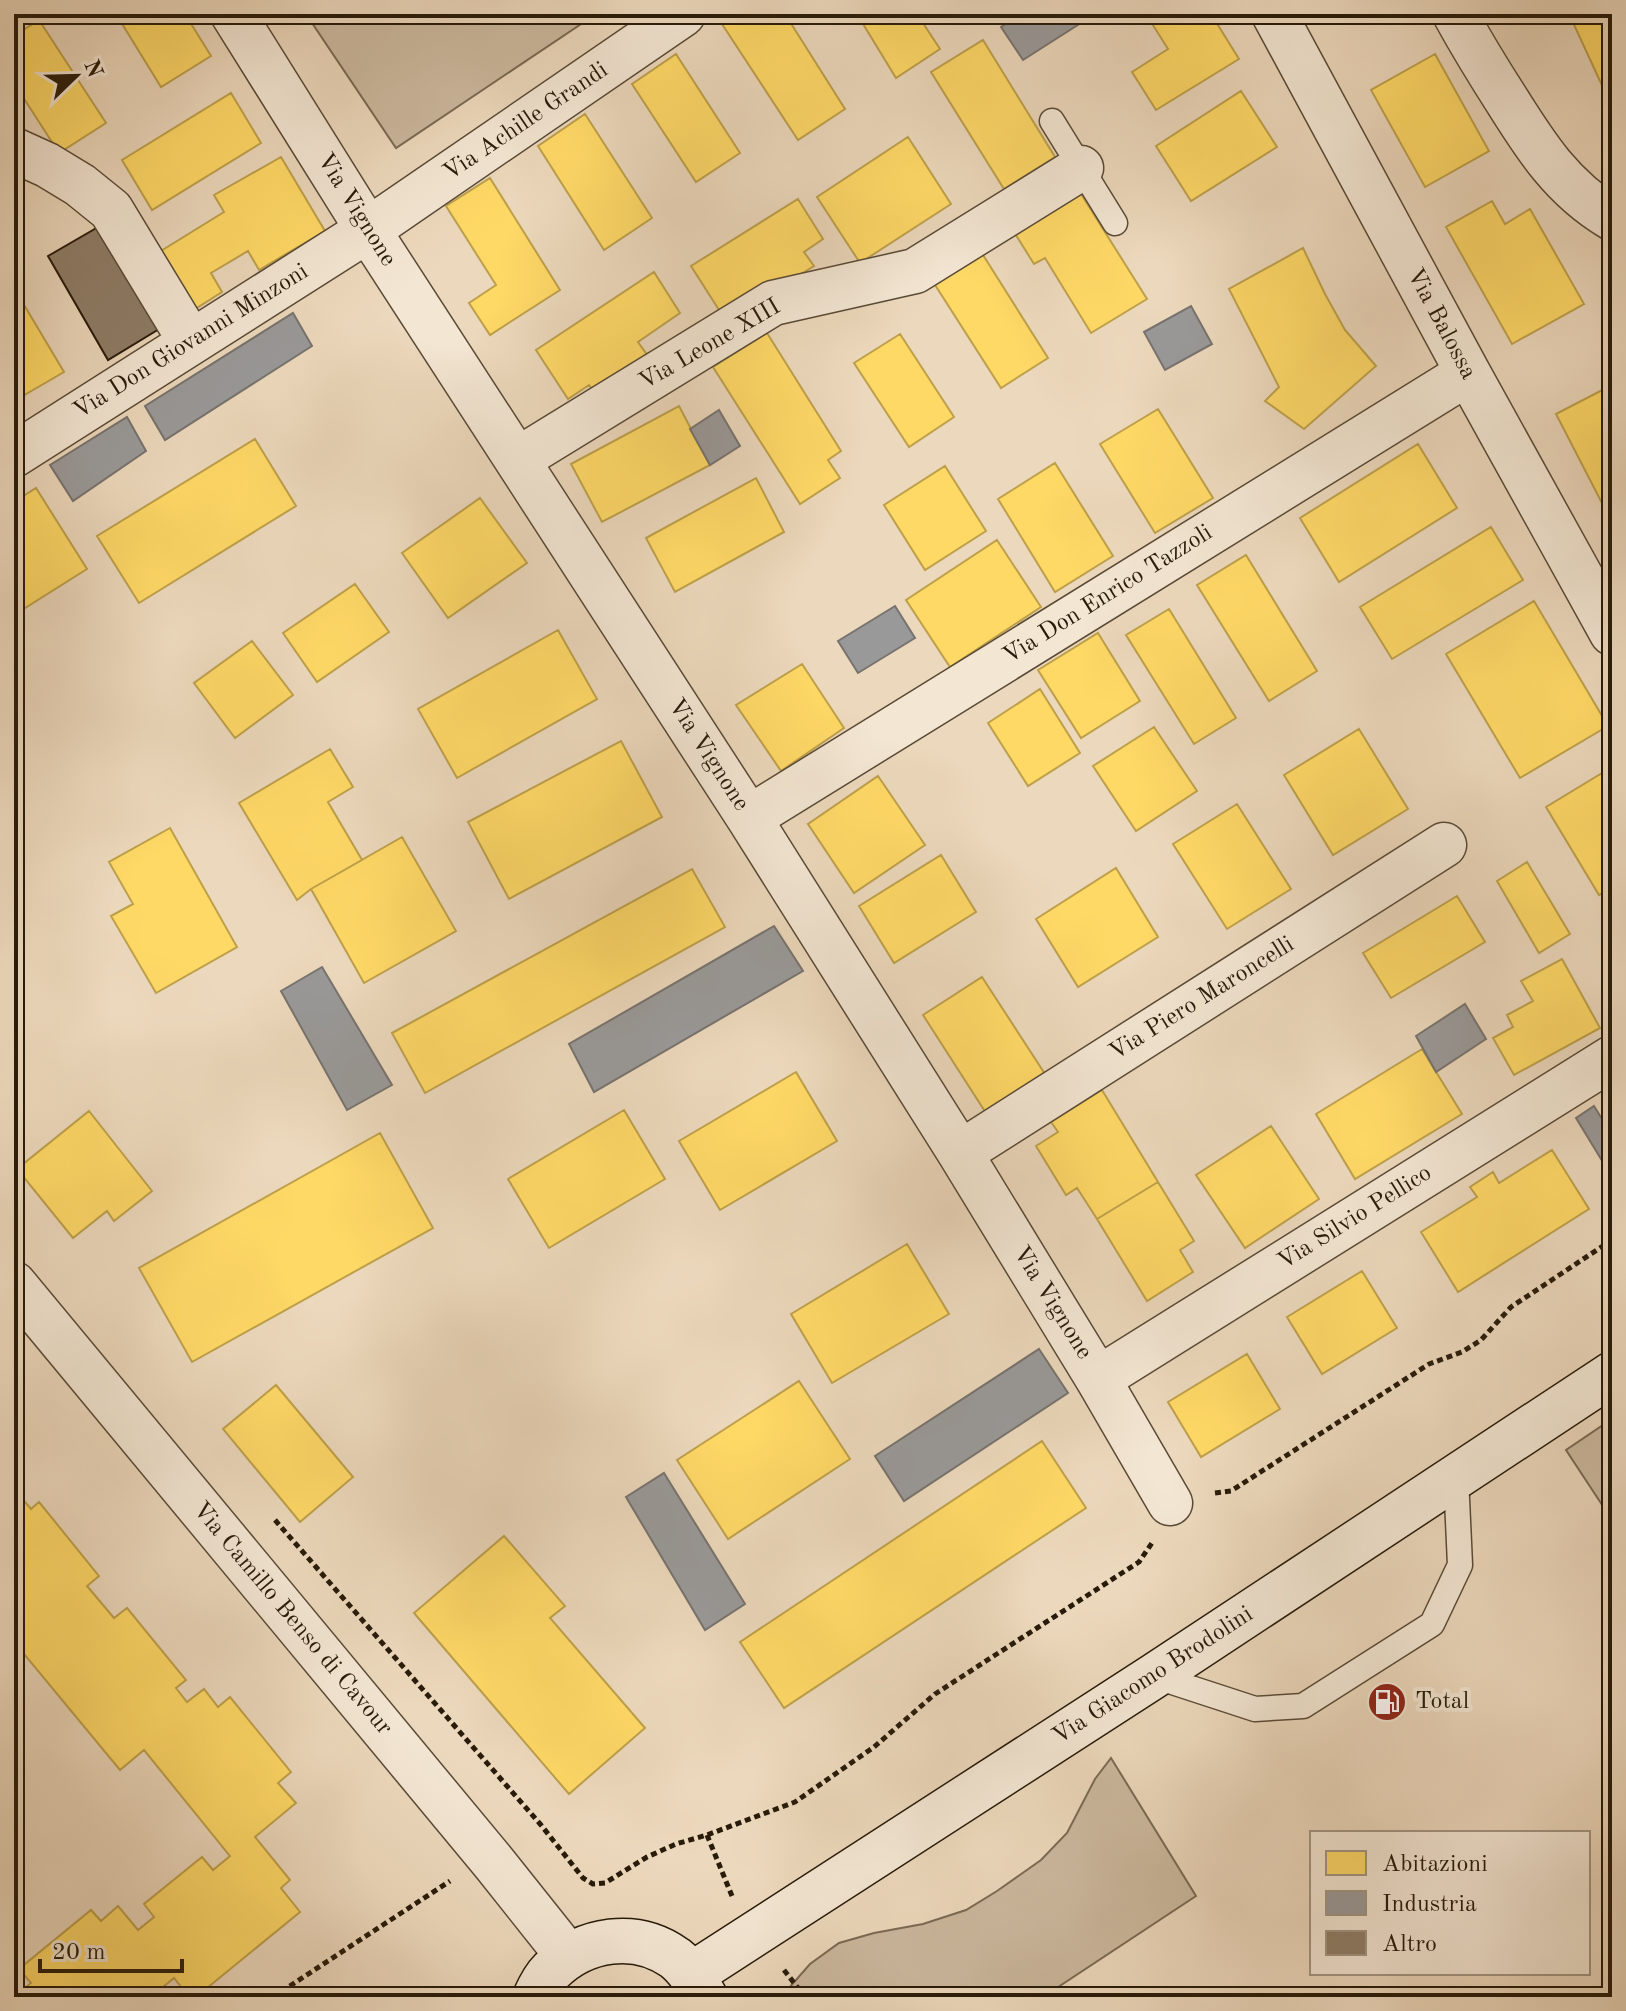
<svg xmlns="http://www.w3.org/2000/svg" width="1626" height="2011" viewBox="0 0 1626 2011" font-family="'Old Standard TT',serif">
<style>
.green{fill:#cbb89e;stroke:#7a6a54;stroke-width:2}
.homes{fill:#ffd966;stroke:#bea04a;stroke-width:2}
.industry{fill:#999;stroke:#77736e;stroke-width:2}
.building{fill:#8e7d67;stroke:#281b0a;stroke-width:2}
.lines{fill:none;stroke-linecap:round;stroke-linejoin:round}
.lane-casing{stroke:#594a36;stroke-width:27}
.street-casing{stroke:#594a36;stroke-width:47}
.secondary-casing{stroke:#281b0a;stroke-width:47}
.path{stroke:#281b0a;stroke-width:5;stroke-dasharray:6 4;stroke-linecap:butt}
.lane{stroke:#f3e6d3;stroke-width:24}
.street{stroke:#f3e6d3;stroke-width:44}
.secondary{stroke:#f3e6d3;stroke-width:44}
.labels{text-anchor:middle;dominant-baseline:central;stroke-width:8;stroke-linejoin:round;paint-order:stroke}
.street-label{font-size:24px;fill:#281b0a;stroke:#f3e6d3}
.poi-label{font-size:24px;fill:#281b0a;stroke:#f3e6d3;text-anchor:start}
</style>
<rect width="100%" height="100%" fill="#ecd8bc"/>
<filter id="stains"><feTurbulence type="fractalNoise" baseFrequency=".0025" numOctaves="4"/><feColorMatrix values="0 0 0 0 .2 0 0 0 0 .09 0 0 0 0 .02 0 0 0 .5 -.17"/></filter>
<radialGradient id="worn" r=".72"><stop offset=".6" stop-color="#630" stop-opacity="0"/><stop offset="1" stop-color="#630" stop-opacity=".3"/></radialGradient>
<path class="green" d="M306,14H596L396,148Z
M1612,1419V1520L1566,1450Z
M1111,1758L1196,1896L1043,1997H781L810,1964L839,1943L874,1933L923,1924L966,1910L997,1891L1041,1860L1067,1833L1095,1779Z"/>
<path class="homes" d="M116,14H185L211,56L161,87Z
M737,14H785L845,109L798,140L722,24Z
M857,14H917L940,49L896,78Z
M1146,14H1211L1239,59L1156,110L1132,72L1168,49Z
M1569,14H1612V107Z
M39,20L106,123L59,153L14,83V36Z
M983,40L1055,157L1004,189L931,72Z
M676,54L740,153L696,182L632,84Z
M1435,54L1489,151L1425,187L1371,90Z
M1241,91L1277,147L1191,201L1156,146Z
M231,93L261,143L152,210L122,160Z
M585,114L652,218L604,250L538,146Z
M908,137L951,204L860,263L817,197Z
M281,157L325,231L259,270L248,251L211,273L222,292L192,311L156,254L224,212L214,195Z
M490,178L560,290L490,335L469,303L496,285L446,206Z
M1076,186L1147,299L1091,333L1045,258L1034,264L1011,227Z
M798,199L823,239L804,252L814,266L726,321L691,266Z
M1492,201L1505,224L1530,209L1584,304L1512,344L1446,227Z
M978,247L1048,358L1001,388L930,277Z
M1303,248L1325,294L1345,330L1376,366L1304,429L1265,401L1279,387L1229,289Z
M654,272L680,313L638,342L650,359L596,395L589,385L568,399L536,350Z
M14,288L64,372L14,401Z
M767,333L841,451L828,460L840,478L800,504L713,367Z
M900,334L954,417L909,447L854,363Z
M1612,385V505L1605,509L1556,414Z
M679,406L710,465L602,522L571,464Z
M1158,409L1213,498L1155,533L1100,444Z
M255,439L296,506L139,603L97,536Z
M1418,444L1457,508L1339,582L1300,518Z
M1055,463L1113,556L1055,592L998,499Z
M945,466L986,531L925,570L884,505Z
M756,478L784,532L675,592L646,538Z
M36,488L87,569L14,615V502Z
M480,498L527,563L448,618L402,553Z
M1491,527L1523,580L1392,659L1360,607Z
M997,540L1041,607L950,667L906,600Z
M1246,555L1317,671L1269,701L1197,585Z
M355,584L389,632L317,682L283,633Z
M1534,601L1608,726L1520,778L1446,654Z
M1169,609L1236,718L1194,744L1126,635Z
M558,630L597,699L457,778L418,709Z
M1098,633L1140,701L1081,738L1038,670Z
M252,641L293,695L235,738L194,683Z
M802,664L844,728L781,771L736,705Z
M1040,689L1080,753L1028,786L988,723Z
M1154,727L1197,791L1136,831L1093,766Z
M1359,729L1408,809L1333,855L1284,775Z
M621,741L662,817L509,899L468,822Z
M330,749L353,787L328,802L362,860L311,889L297,900L239,803Z
M1612,767V887L1599,895L1546,807Z
M878,776L925,845L854,893L808,824Z
M1237,804L1291,889L1227,929L1173,844Z
M170,828L237,947L156,993L111,916L133,904L109,862Z
M402,837L456,931L364,983L311,889Z
M941,855L976,912L894,963L859,906Z
M1527,862L1570,934L1539,953L1497,881Z
M1116,868L1158,937L1078,987L1036,919Z
M692,869L725,927L425,1093L392,1033Z
M1457,896L1485,942L1391,998L1363,953Z
M1562,959L1600,1028L1514,1075L1493,1038L1513,1027L1507,1015L1533,1001L1521,981Z
M982,977L1045,1074L986,1113L923,1015Z
M1422,1049L1462,1114L1355,1179L1316,1114Z
M796,1072L837,1141L720,1210L679,1141Z
M1102,1090L1158,1182L1097,1219L1077,1188L1066,1195L1036,1146L1058,1132L1051,1122Z
M624,1110L665,1179L549,1248L508,1179Z
M89,1111L152,1191L114,1221L107,1211L73,1238L17,1169Z
M1271,1126L1319,1199L1245,1248L1196,1175Z
M380,1133L433,1228L192,1362L139,1268Z
M1552,1150L1589,1209L1458,1292L1421,1232L1477,1197L1470,1187L1493,1172L1499,1183Z
M1158,1182L1194,1241L1180,1250L1193,1272L1147,1301L1097,1219Z
M907,1244L949,1314L832,1383L791,1314Z
M1362,1271L1397,1328L1322,1374L1287,1317Z
M1247,1354L1280,1409L1201,1457L1168,1402Z
M799,1381L850,1459L728,1539L677,1460Z
M276,1385L353,1477L300,1522L223,1429Z
M1042,1441L1086,1508L784,1708L740,1642Z
M14,1489L31,1509L39,1502L99,1576L87,1586L114,1618L127,1608L186,1680L176,1688L187,1702L204,1689L218,1707L230,1697L291,1772L278,1783L296,1803L255,1837L290,1880L281,1888L300,1912L196,1997H189L174,1978L151,1997H14L31,1983L19,1969L91,1910L101,1921L118,1906L138,1930L154,1917L144,1904L202,1857L213,1870L230,1856L144,1750L120,1770L14,1642Z
M504,1536L565,1606L550,1618L645,1728L569,1794L414,1613Z"/>
<path class="industry" d="M1020,14H1095L1023,60L1001,27Z
M1191,306L1212,344L1165,370L1144,332Z
M293,313L312,346L165,440L145,406Z
M719,410L740,446L710,465L690,429Z
M127,417L146,451L73,501L50,465Z
M895,606L915,638L858,673L838,641Z
M774,926L803,971L594,1092L569,1044Z
M322,967L392,1085L347,1110L281,991Z
M1465,1004L1486,1039L1436,1072L1416,1036Z
M1594,1106L1612,1135V1177L1576,1118Z
M1039,1349L1068,1393L904,1501L875,1456Z
M664,1473L745,1604L705,1630L626,1497Z"/>
<path class="building" d="M105,223L169,323L108,360L48,256Z"/>
<g class="lines">
<defs>
<path id="lane" d="M1052,121L1115,223
M1154,1676L1255,1709L1303,1706L1432,1624L1460,1565L1456,1477"/>
<path id="street" d="M233,14L368,230L749,818L960,1153L1098,1379L1170,1503
M1274,14L1468,373L1612,633
M1455,14C1471,43 1488,71 1506,99C1536,147 1562,188 1612,218
M14,150L47,165L80,185L111,210L191,342
M14,455L368,230L683,14
M517,460L773,303L915,271L1081,168
M749,818L1468,373
M960,1153L1444,845
M14,1284L494,1863L568,1956
M1098,1379L1612,1058"/>
<path id="secondary" d="M691,1975L1154,1676L1612,1374
M535,1997C539,1988 544,1978 551,1971C584,1938 636,1930 675,1958C688,1968 697,1983 705,1997"/>
</defs>
<use href="#lane" class="lane-casing"/>
<use href="#street" class="street-casing"/>
<use href="#secondary" class="secondary-casing"/>
<path class="path" d="M1215,1493L1231,1491L1429,1364L1462,1352L1481,1340L1511,1307L1612,1240
M275,1520L541,1825L583,1878L593,1884L605,1883L647,1857L676,1844L707,1835L795,1802L874,1747L935,1694L1139,1562L1152,1543
M707,1835L732,1896
M784,1970L805,1997
M273,1997L450,1881"/>
<use href="#lane" class="lane"/>
<use href="#street" class="street"/>
<use href="#secondary" class="secondary"/>
</g>
<defs>
<symbol id="fuel-disc" viewBox="-11 -11 22 22"><circle r="9.5" fill="#8f2418" stroke="#f3e6d3"/><path d="M-5.5-6h7V0h2V4h1.3V-2.5L3-4.5l.8-.8L6-3V5H2.5V1h-1V6h-7ZM-4.2-4.7v3.2H.2V-4.7Z" fill="#fff"/></symbol>
</defs>
<g fill-rule="evenodd">
<use href="#fuel-disc" x="1365" y="1680" width="44" height="44"/>
</g>
<g class="labels">
<g class="street-label">
<text transform="translate(526 122) rotate(-34)">Via Achille Grandi</text>
<text transform="translate(356 210) rotate(58)">Via Vignone</text>
<text transform="translate(1441 324) rotate(62)">Via Balossa</text>
<text transform="translate(191 342) rotate(-32)">Via Don Giovanni Minzoni</text>
<text transform="translate(710 345) rotate(-30)">Via Leone XIII</text>
<text transform="translate(1108 595) rotate(-32)">Via Don Enrico Tazzoli</text>
<text transform="translate(708 755) rotate(57)">Via Vignone</text>
<text transform="translate(1202 999) rotate(-32)">Via Piero Maroncelli</text>
<text transform="translate(1355 1218) rotate(-32)">Via Silvio Pellico</text>
<text transform="translate(1052 1303) rotate(58)">Via Vignone</text>
<text transform="translate(292 1619) rotate(50)">Via Camillo Benso di Cavour</text>
<text transform="translate(1153 1676) rotate(-33)">Via Giacomo Brodolini</text>
</g>
<g class="poi-label">
<text x="1415" y="1702">Total</text>
</g>
</g>
<rect width="1626" height="2011" fill="none" stroke="#ecd8bc" stroke-width="48"/>
<rect x="16" y="16" width="1594" height="1979" fill="none" stroke="#281b0a" stroke-width="4"/>
<rect x="24" y="24" width="1578" height="1963" fill="none" stroke="#281b0a" stroke-width="2"/>
<rect x="1310" y="1831" width="280" height="144" fill="#f3e6d3" stroke="#a29583" stroke-width="2"/>
<rect x="1326" y="1851" width="40" height="24" fill="#ffd966" stroke="#a29583" stroke-width="2"/>
<text x="1382" y="1871" font-size="24" fill="#281b0a">Abitazioni</text>
<rect x="1326" y="1891" width="40" height="24" fill="#999999" stroke="#a29583" stroke-width="2"/>
<text x="1382" y="1911" font-size="24" fill="#281b0a">Industria</text>
<rect x="1326" y="1931" width="40" height="24" fill="#8e7d67" stroke="#a29583" stroke-width="2"/>
<text x="1382" y="1951" font-size="24" fill="#281b0a">Altro</text>
<g transform="translate(76 76) rotate(67)" stroke="#f3e6d3" stroke-width="6" paint-order="stroke">
<path d="M0-6L14 30L0 20L-14 30Z" fill="#281b0a"/>
<text y="-12" font-size="22" font-weight="bold" text-anchor="middle" fill="#281b0a">N</text>
</g>
<path d="M40 1959v12h142v-12" fill="none" stroke="#281b0a" stroke-width="4"/>
<text x="52" y="1959" font-size="24" fill="#281b0a" stroke="#f3e6d3" stroke-width="6" paint-order="stroke">20 m</text>
<rect width="100%" height="100%" filter="url(#stains)"/>
<rect width="100%" height="100%" fill="url(#worn)"/>
</svg>
